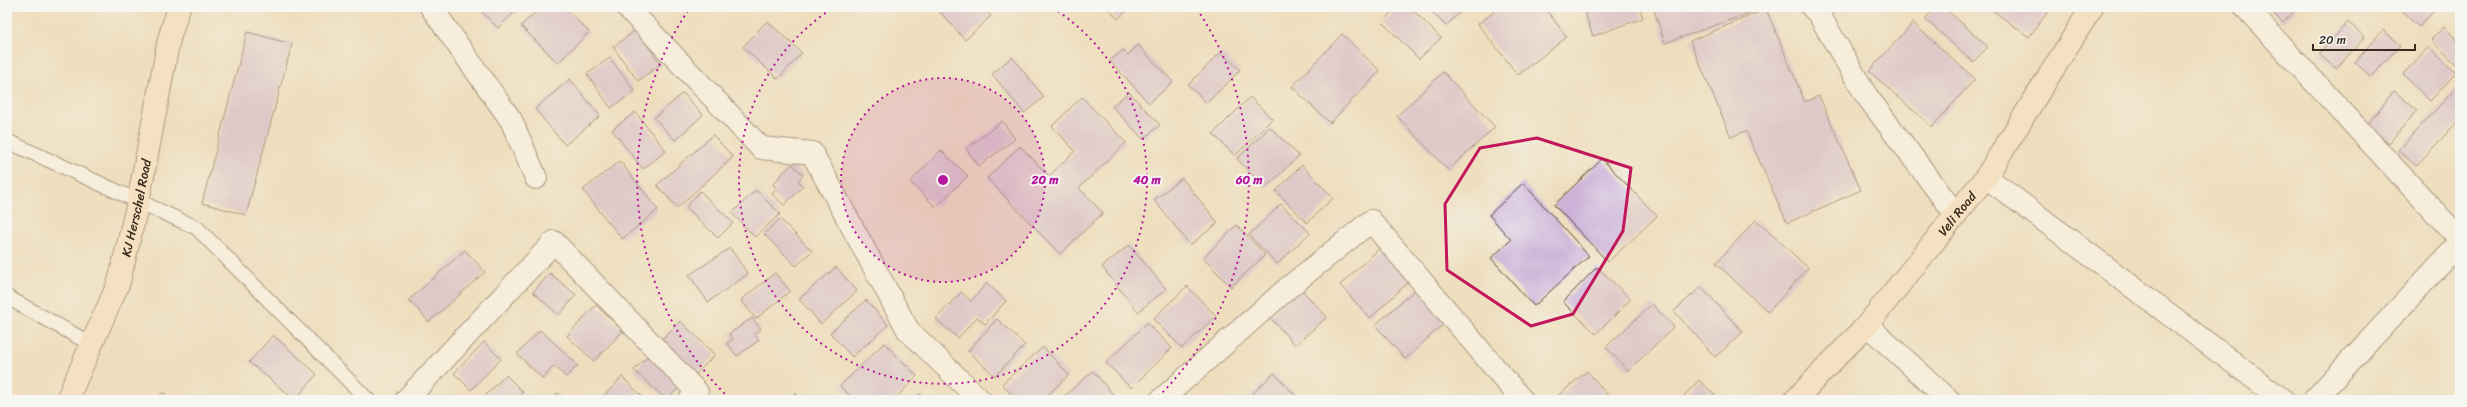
<svg xmlns="http://www.w3.org/2000/svg" width="2467" height="407" viewBox="0 0 2467 407" font-family="Sriracha,sans-serif">
<style>
.building{fill:#cbb0d7}
.lines{fill:none;stroke-linecap:round;stroke-linejoin:round}
.lane-casing{stroke:#564536;stroke-width:16}
.street-casing{stroke:#564536;stroke-width:24}
.secondary-casing{stroke:#564536;stroke-width:24}
.lane{stroke:#fff;stroke-width:14}
.street{stroke:#fff;stroke-width:22}
.secondary{stroke:#fde5c5;stroke-width:22}
.marked{fill:none;stroke:#c2185b;stroke-width:3;stroke-linejoin:round}
.ring{fill:none;stroke:#b5179e;stroke-width:2;stroke-dasharray:2 4}
.labels{text-anchor:middle;dominant-baseline:central;stroke-width:4;stroke-linejoin:round;paint-order:stroke}
.street-label{font-size:13px;fill:#3b2a1e;stroke:#f6f6f2}
.centre{fill:#b5179e;stroke:#f6f6f2;stroke-width:2}
.ring-label{font-size:12px;text-anchor:middle;font-weight:bold;fill:#b5179e;stroke:#f6f6f2;stroke-width:4;stroke-linejoin:round;paint-order:stroke}
</style>
<rect width="100%" height="100%" fill="#f6f6f2"/>
<filter id="ink" filterUnits="userSpaceOnUse"><feTurbulence type="fractalNoise" baseFrequency=".025" numOctaves="2"/><feDisplacementMap in="SourceGraphic" scale="8" xChannelSelector="R" yChannelSelector="G"/><feConvolveMatrix kernelMatrix="1 2 1 2 8 2 1 2 1" color-interpolation-filters="sRGB"/></filter>
<filter id="wash" filterUnits="userSpaceOnUse"><feTurbulence type="fractalNoise" baseFrequency=".012" numOctaves="4" result="noise"/><feDisplacementMap in="SourceGraphic" scale="16" xChannelSelector="R" yChannelSelector="G"/><feGaussianBlur stdDeviation="0.9" result="paint"/><feColorMatrix in="noise" values="0 0 0 0 0 0 0 0 0 0 0 0 0 0 0 0 0 1.4 0 .05"/><feComposite in="paint" operator="in"/></filter>
<g filter="url(#wash)">
<rect width="100%" height="100%" fill="#eedebd"/>
<g id="blocks">
<path class="building" d="M477,7H520L498,28Z
M541,7H564L589,32L558,63L521,26Z
M936,7H983L991,16L965,40Z
M1107,7H1131L1118,19Z
M1397,7H1410L1441,38L1419,59L1382,22Z
M1427,7H1465L1446,26Z
M1500,7H1544L1567,37L1518,75L1478,24Z
M1583,7H1639L1643,18L1593,36Z
M1653,7H1761V9L1665,43Z
M1935,7H1944L1988,47L1973,62L1925,19Z
M1988,7H2047L2050,9L2029,37Z
M2267,7H2298L2283,23Z
M2397,7H2437L2419,27Z
M1766,9L1805,102L1819,96L1861,190L1787,223L1746,131L1731,137L1690,41Z
M767,21L802,53L778,79L743,47Z
M2348,22L2365,37L2336,69L2319,54Z
M1913,23L1975,79L1932,127L1869,71Z
M2444,27L2460,43V68L2431,40Z
M636,30L661,64L638,81L613,47Z
M2383,30L2400,45L2371,77L2355,62Z
M247,32L292,44L246,215L202,203Z
M1342,34L1380,71L1330,123L1292,87Z
M1138,45L1173,82L1149,103L1110,61L1123,50L1128,55Z
M2429,47L2456,73L2430,101L2403,74Z
M1221,52L1240,70L1207,103L1188,85Z
M1012,57L1044,97L1024,113L992,74Z
M610,58L635,91L611,108L587,74Z
M1443,72L1495,127L1448,170L1397,116Z
M570,79L600,116L565,145L535,109Z
M2460,84V119L2416,166L2398,150Z
M2394,91L2417,110L2389,143L2367,125Z
M1129,92L1160,125L1143,139L1112,106Z
M683,93L703,115L675,140L654,118Z
M1082,97L1126,143L1079,188L1103,213L1060,254L987,178L1020,146L1049,176L1075,151L1052,126Z
M1250,97L1272,119L1235,156L1213,134Z
M635,112L666,151L643,169L612,130Z
M1002,121L1015,139L979,166L966,149Z
M1270,127L1299,156L1265,188L1237,159Z
M713,135L733,157L677,208L657,185Z
M941,150L968,176L936,207L910,182Z
M1602,159L1657,216L1608,262L1554,205Z
M620,161L658,210L622,239L583,190Z
M792,164L803,175L798,181L803,186L784,205L772,194L777,189L773,184Z
M1302,165L1333,198L1307,223L1276,191Z
M1182,178L1218,223L1190,245L1154,200Z
M1523,183L1589,256L1534,306L1491,258L1511,240L1489,215Z
M756,190L780,214L755,237L732,213Z
M700,191L733,223L718,238L686,207Z
M1281,204L1310,233L1277,264L1249,235Z
M780,219L812,251L796,266L764,234Z
M1756,220L1808,268L1768,312L1716,263Z
M1237,225L1265,255L1231,287L1203,258Z
M1129,245L1166,289L1138,312L1102,267Z
M1382,246L1412,279L1370,318L1340,285Z
M730,248L748,274L708,302L689,275Z
M465,250L485,272L429,322L409,300Z
M836,267L857,291L821,324L799,299Z
M1597,267L1631,299L1596,334L1563,302Z
M550,273L576,295L559,315L533,292Z
M775,273L790,291L756,319L741,300Z
M987,283L1006,301L985,324L977,317L958,338L936,319L961,292L971,301Z
M1187,286L1216,316L1182,348L1153,319Z
M1701,287L1743,332L1715,357L1674,311Z
M1300,288L1327,317L1295,345L1269,316Z
M1417,288L1447,321L1405,359L1375,325Z
M866,300L888,325L852,357L830,333Z
M1652,304L1674,327L1628,371L1606,347Z
M596,305L623,331L594,361L567,336Z
M752,318L761,329L754,334L759,340L737,356L727,343L733,339L729,334Z
M997,319L1025,345L995,376L968,351Z
M680,321L715,355L692,378L657,344Z
M1147,323L1172,348L1131,388L1106,363Z
M540,330L578,365L566,377L554,366L543,379L517,354Z
M273,335L317,374L295,400L249,362Z
M484,342L501,359L471,390L454,373Z
M884,343L917,376L894,400H854L840,386Z
M1043,347L1069,375L1042,400H1016L1002,384Z
M651,353L683,383L667,400L634,370Z
M1093,371L1117,399L1060,400Z
M1587,371L1612,400H1553Z
M1274,373L1300,400H1246Z
M506,375L523,392L515,400H481Z
M622,377L646,400H600Z
M1699,380L1720,400H1680Z
M163,392L171,400H156Z
M557,393L566,400H551Z
M796,393L800,400H785Z
M920,394L926,400H915Z"/>
</g>
</g>
<g filter="url(#ink)">
<use href="#blocks" fill-opacity="0" stroke="#564536" stroke-width="1"/>
<g class="lines">
<defs>
<path id="lane" d="M7,141L197,228L368,400
M7,297L91,344"/>
<path id="street" d="M431,7L511,120L536,178
M627,7L761,148L812,153L908,330L980,400
M1812,7L1818,13L1866,95L1956,215
M2245,7L2460,239
M1986,177L2283,400
M1867,325L1949,400
M406,400L554,242L697,392L690,400
M1161,400L1289,287L1371,221L1522,400
M2314,400L2460,243"/>
<g id="secondary">
<path id="s1" d="M67,400L119,282L138,202L169,39L179,7"/>
<path id="s2" d="M1795,400L1867,325L1986,177L2092,7"/>
</g>
</defs>
<use href="#lane" class="lane-casing"/>
<use href="#street" class="street-casing"/>
<use href="#secondary" class="secondary-casing"/>
<use href="#lane" class="lane"/>
<use href="#street" class="street"/>
<use href="#secondary" class="secondary"/>
</g>
</g>
<path d="M0 0H2467V407H0ZM1537,138L1631,168L1623,231L1573,314L1531,326L1447,270L1445,204L1480,148Z" fill="#eedebd" fill-opacity=".55" fill-rule="evenodd"/>
<path class="marked" d="M1537,138L1631,168L1623,231L1573,314L1531,326L1447,270L1445,204L1480,148Z"/>
<circle cx="943" cy="180" r="102" fill="#b5179e" fill-opacity=".12"/>
<g class="ring">
<circle cx="943" cy="180" r="102"/>
<path d="M1053 8A204 204 0 1 1 833 8"/>
<path d="M729 398A306 306 0 0 1 689 9M1197 9A306 306 0 0 1 1157 398"/>
</g>
<g class="labels">
<g class="street-label">
<text stroke="none"><textPath href="#s1" startOffset="205">KJ Herschel Road</textPath></text>
<text stroke="none"><textPath href="#s2" startOffset="247">Veli Road</textPath></text>
</g>
</g>
<circle cx="943" cy="180" r="6" class="centre"/>
<g class="ring-label">
<text x="1045" y="184">20 m</text>
<text x="1147" y="184">40 m</text>
<text x="1249" y="184">60 m</text>
</g>
<rect width="2467" height="407" fill="none" stroke="#f6f6f2" stroke-width="24"/>
<path d="M2313 44v6h102v-6" fill="none" stroke="#3b2a1e" stroke-width="2"/>
<text x="2319" y="44" font-size="12" fill="#3b2a1e" stroke="#f6f6f2" stroke-width="3" paint-order="stroke">20 m</text>
</svg>
